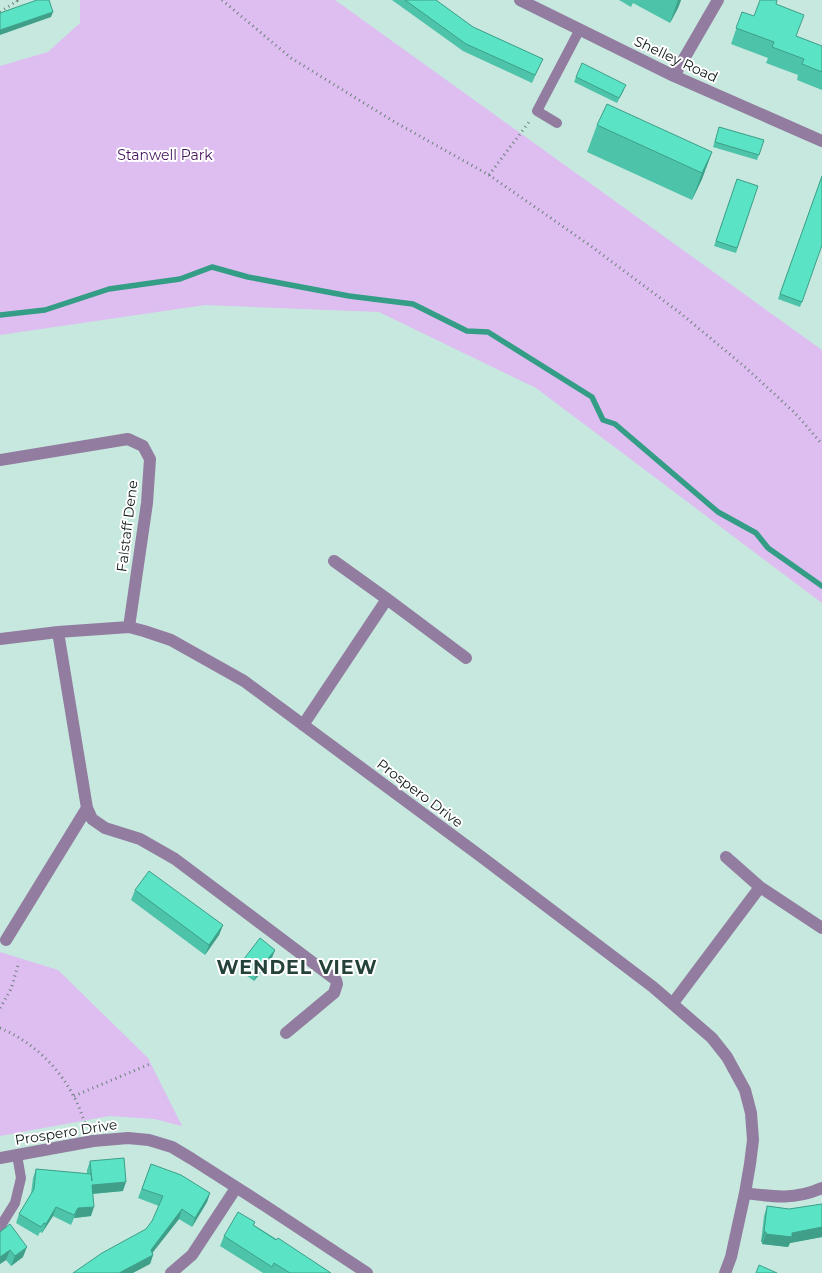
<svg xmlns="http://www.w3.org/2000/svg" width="822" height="1273" viewBox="0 0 822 1273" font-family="Montserrat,sans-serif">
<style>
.green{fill:#debdf1}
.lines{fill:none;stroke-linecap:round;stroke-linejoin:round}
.stream{stroke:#339d86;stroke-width:5.5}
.path{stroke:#69817a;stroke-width:3;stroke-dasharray:1 4;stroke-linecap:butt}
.lane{stroke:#927c9f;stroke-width:10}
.street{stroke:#927c9f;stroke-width:12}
.wall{fill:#4dc3a9}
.shaded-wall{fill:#3f9f89}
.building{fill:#5ae3c4;stroke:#3f9f89}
.labels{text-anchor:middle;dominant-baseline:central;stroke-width:4;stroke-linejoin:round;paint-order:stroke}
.street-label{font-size:14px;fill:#0c1916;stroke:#fff}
.park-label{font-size:14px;fill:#43115a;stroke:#fff}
.district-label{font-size:19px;font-weight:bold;letter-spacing:1px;fill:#24423a;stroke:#fff}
</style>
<rect width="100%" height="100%" fill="#c6e8de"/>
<path class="green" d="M80,0H335L822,350V603L536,388L379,312L205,305L0,335V66L48,52L80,23Z
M0,952L58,970L148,1058L182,1126L154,1119L109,1116L0,1136Z"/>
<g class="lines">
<path class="stream" d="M0,315L45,310L109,289L180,279L212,267L248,277L349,296L413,304L467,331L488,332L592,397L603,420L615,424L718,512L756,533L768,548L822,586"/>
<path class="path" d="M222,0L291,58L393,121L489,175L588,244L679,312L745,367L795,413L822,444
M0,12L17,1L16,0
M489,175L529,122
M0,1008L11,989L19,962
M0,1028C31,1041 57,1065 73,1095C78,1103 81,1114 85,1123
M74,1096L150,1064"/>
<path class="lane" d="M557,123L537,111L580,29
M0,1227L15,1203L21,1178L17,1155"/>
<path class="street" d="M520,0L674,76L822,141
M674,76L718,0
M0,460L128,439L143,446L150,459L147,503L129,627
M334,561L387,599L466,658
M58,632L87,808L92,819L105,828L140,839L175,859L336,980L337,984L334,993L286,1033
M0,639L58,632L129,627L144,631L171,640L244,681L483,858L653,987L712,1038L727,1057L745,1090L751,1113L753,1140L750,1164L745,1193L731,1257L725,1273
M303,725L387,599
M726,857L760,887
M6,940L87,808
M673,1003L760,887L822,928
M0,1158L93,1141L128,1138L149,1140L172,1147L192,1159L267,1207L367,1273
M745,1193C774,1197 795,1200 822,1188
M171,1273L192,1255L236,1188"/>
</g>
<path class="wall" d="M392,0H436L473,27L543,59L532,83L463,51Z
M619,0H681L678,8L670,23L633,3L631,7Z
M776,4L796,36L822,46V90L797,80L798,75L766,63L768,58L731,44L742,12L754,16Z
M576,77L624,90L617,103L574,82Z
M597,125L712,152L702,179L692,200L587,152Z
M719,127L764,140L757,160L713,147Z
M822,176L802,302L800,307L778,299Z
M737,179L758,186L736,253L714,246Z
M135,890L223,925L219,935L205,955L131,900Z
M275,950L271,960L254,981L239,970L243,960Z
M90,1161L123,1191L93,1194L91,1216L74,1218L71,1225L53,1216L42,1233L40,1232L38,1236L16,1223L19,1214L31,1194L33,1178L36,1169L87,1174V1170Z
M151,1164L210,1193L207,1202L192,1227L179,1219L152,1253L153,1255L150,1264L146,1229L152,1221L159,1206L138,1198Z
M822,1204V1237L790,1243L788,1247L762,1244V1242H761L764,1216L767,1206L789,1209Z
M255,1222L254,1225L331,1273H263L220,1246L224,1236Z
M0,1232L23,1257L11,1266L6,1260L0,1264Z"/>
<path class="shaded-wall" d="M678,0H681L678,8L670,23Z
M53,12L51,17L0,35V30Z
M712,152L702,179L692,200L702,173Z
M223,925L219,935L205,955L209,945Z
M275,950L271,960L254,981L258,971Z
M126,1182L123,1191L89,1194L92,1185Z
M210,1193L207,1202L192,1227L195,1218Z
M56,1207L53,1216L42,1233L46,1224Z
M94,1207L91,1216L74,1218L71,1225L78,1208Z
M182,1209L179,1219L150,1256L153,1255L150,1264L133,1273H119L151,1250Z
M822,1227V1237L790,1243L788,1247L762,1244L766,1234L792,1233Z
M764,1232H766L762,1242H761Z
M27,1247L23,1257L11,1266L15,1256Z
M10,1250L6,1260L0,1264V1257Z"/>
<path class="building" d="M37,0H49L53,12L0,30V13Z
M405,0H436L473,27L543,59L535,75L466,44Z
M760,0H777L776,4L804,15L796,36L822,46V72L802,64L804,59L772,47L774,42L736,28L742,12L754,16Z
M582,63L626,85L619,98L576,77Z
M607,104L712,152L702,173L597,125Z
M719,127L764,140L759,155L715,142Z
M822,176V245L802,302L780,294Z
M737,179L758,186L737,248L716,241Z
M149,871L223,925L209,945L135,890Z
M260,938L275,950L258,971L243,960Z
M124,1158L126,1182L92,1185L94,1207L78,1208L74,1215L56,1207L46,1224L44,1223L41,1227L19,1214L34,1189L36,1169L91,1174L92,1181L90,1161Z
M151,1164L181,1175L210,1193L195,1218L182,1209L151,1250L153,1255L119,1273H73L102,1253L146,1229L152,1221L163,1196L142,1189Z
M822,1204V1227L792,1233V1237L766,1234V1232H764L767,1206L789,1209Z
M238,1212L255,1222L253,1225L276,1240L278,1238L331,1273H290L274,1263L272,1267L224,1236Z
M10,1224L27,1247L15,1256L10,1250L0,1257V1232Z
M759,1265L777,1273H756Z"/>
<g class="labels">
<g class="street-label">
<text transform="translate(676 59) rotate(25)">Shelley Road</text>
<text transform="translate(127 526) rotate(-83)">Falstaff Dene</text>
<text transform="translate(420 793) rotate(37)">Prospero Drive</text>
<text transform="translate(66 1132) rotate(-9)">Prospero Drive</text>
</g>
<g class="park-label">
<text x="165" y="155">Stanwell Park</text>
</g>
<g class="district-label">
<text x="297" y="967">WENDEL VIEW</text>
</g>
</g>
</svg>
